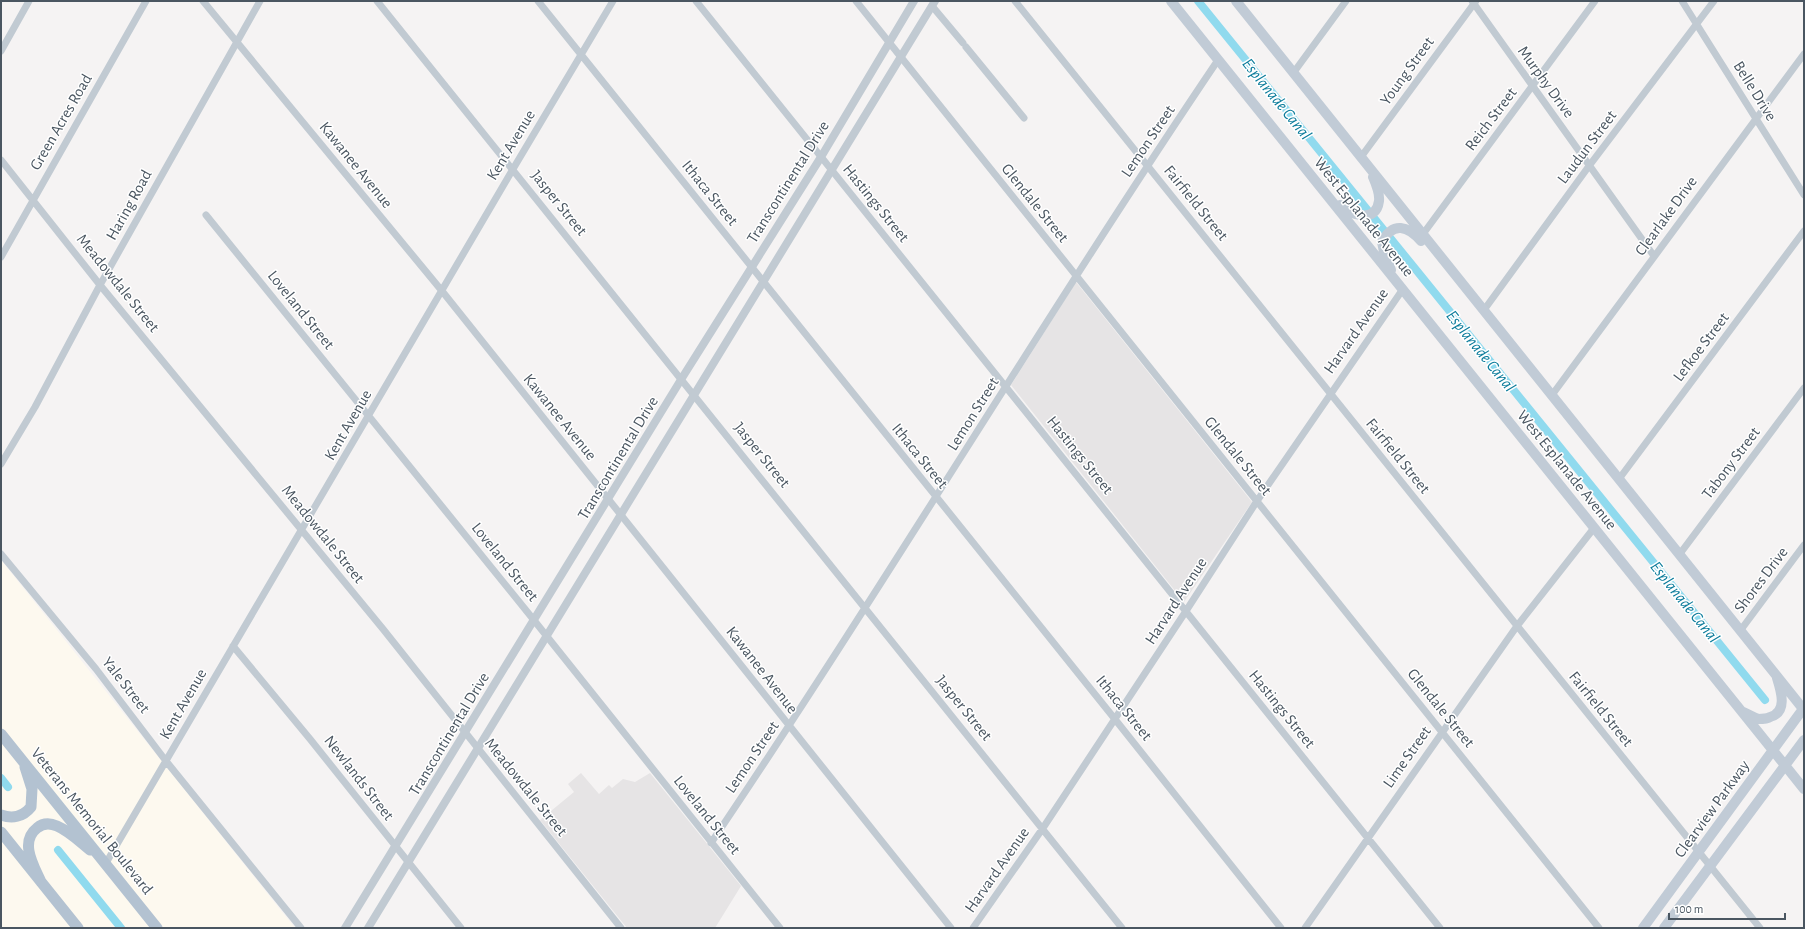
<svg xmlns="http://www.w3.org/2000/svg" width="1805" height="929" viewBox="0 0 1805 929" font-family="'Alegreya Sans',sans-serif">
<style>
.commercial{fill:#fdf9ef}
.education{fill:#e6e4e5}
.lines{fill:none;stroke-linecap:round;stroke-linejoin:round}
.canal{stroke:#90daee;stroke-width:8}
.minor{stroke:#c1cad2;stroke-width:7}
.tertiary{stroke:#c1cad2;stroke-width:8}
.secondary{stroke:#c1cbd6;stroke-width:10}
.primary{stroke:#b3c2d1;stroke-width:11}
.labels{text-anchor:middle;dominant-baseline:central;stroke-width:3;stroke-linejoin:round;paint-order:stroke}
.street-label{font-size:16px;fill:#4a5661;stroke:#fff}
.water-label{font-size:17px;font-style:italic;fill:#0c7c9b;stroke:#fff}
</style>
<rect width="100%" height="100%" fill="#f5f3f3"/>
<path class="commercial" d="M1,560L295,928H1Z"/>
<path class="education" d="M1076,282L1252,502L1184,602L1011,385Z
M581,773L599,794L609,785L612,788L623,779L635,782L650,773L741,886L715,928H627L540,820L574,792L568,784Z"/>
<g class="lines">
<path class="canal" d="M1198,1L1765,700
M1,778L8,787
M58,850L121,928"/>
<path class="minor" d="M203,1L442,291L951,928
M377,1L1122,928
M538,1L1114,718L1281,928
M696,1L1440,928
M856,1L1599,928
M1015,1L1760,928
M1472,1L1654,256
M1682,1L1804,195
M932,6L963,43
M966,47L1024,118
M1,51L29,1
M1294,72L1346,1
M1361,157L1476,1
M1,160L100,285L383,629L621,928
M206,215L529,614L780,928
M1423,234L1595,1
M1,257L146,1
M1484,310L1589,166L1714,1
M1552,395L1804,54
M1,464L35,407L100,285L260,1
M1619,479L1804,231
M1,554L96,669L166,761L301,928
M1679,555L1804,388
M1740,631L1804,545
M233,646L310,739L461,928
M711,843C885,585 1044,318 1218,60
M106,863L513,169L613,1
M973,928L1043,828L1186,611L1257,501L1403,289
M1305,928L1517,626L1594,528"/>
<path class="tertiary" d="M345,928L682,378L821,157L914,1
M368,928L935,1"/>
<path class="secondary" d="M1171,1L1804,789
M1236,1L1804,710
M1340,205C1351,215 1376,224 1379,201C1380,193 1376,184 1373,177
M1391,270L1384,252L1382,242C1393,221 1408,226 1421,241
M1743,712C1748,714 1753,717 1758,719C1762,719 1767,719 1770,717C1788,712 1781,691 1777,678
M1643,928L1803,709
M1664,928L1804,740"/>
<path class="primary" d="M1,734L157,928
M1,815C12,819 23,817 31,807L32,789L25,767
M1,832L78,928
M41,882C34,866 19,842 37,828C43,823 50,823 57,826C69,831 80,842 90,850"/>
</g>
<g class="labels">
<g class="street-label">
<text transform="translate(1407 71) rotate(-54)">Young Street</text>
<text transform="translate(1546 82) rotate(54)">Murphy Drive</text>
<text transform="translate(1755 91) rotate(58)">Belle Drive</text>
<text transform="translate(1491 119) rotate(-53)">Reich Street</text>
<text transform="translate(61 122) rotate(-60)">Green Acres Road</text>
<text transform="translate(1148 141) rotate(-56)">Lemon Street</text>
<text transform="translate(511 145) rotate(-59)">Kent Avenue</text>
<text transform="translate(1587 147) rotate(-53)">Laudun Street</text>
<text transform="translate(356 165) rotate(51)">Kawanee Avenue</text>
<text transform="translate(788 182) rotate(-58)">Transcontinental Drive</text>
<text transform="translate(710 193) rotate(51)">Ithaca Street</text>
<text transform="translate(559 203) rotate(51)">Jasper Street</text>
<text transform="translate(876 203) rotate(51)">Hastings Street</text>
<text transform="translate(1035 203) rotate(51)">Glendale Street</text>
<text transform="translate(1196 203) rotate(51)">Fairfield Street</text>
<text transform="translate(129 205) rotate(-61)">Haring Road</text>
<text transform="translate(1666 216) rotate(-54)">Clearlake Drive</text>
<text transform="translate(1364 217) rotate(51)">West Esplanade Avenue</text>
<text transform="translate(118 283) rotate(51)">Meadowdale Street</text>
<text transform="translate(301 310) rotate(51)">Loveland Street</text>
<text transform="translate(1356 331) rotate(-55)">Harvard Avenue</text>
<text transform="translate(1701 347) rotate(-53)">Lefkoe Street</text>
<text transform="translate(973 414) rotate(-58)">Lemon Street</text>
<text transform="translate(560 417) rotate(51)">Kawanee Avenue</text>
<text transform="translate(348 425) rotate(-60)">Kent Avenue</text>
<text transform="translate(762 455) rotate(51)">Jasper Street</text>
<text transform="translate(1080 455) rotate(51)">Hastings Street</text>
<text transform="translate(920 456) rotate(51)">Ithaca Street</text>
<text transform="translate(1238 456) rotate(51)">Glendale Street</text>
<text transform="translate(1398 456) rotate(51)">Fairfield Street</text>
<text transform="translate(618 458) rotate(-59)">Transcontinental Drive</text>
<text transform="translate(1731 463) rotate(-53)">Tabony Street</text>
<text transform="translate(1567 470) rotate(51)">West Esplanade Avenue</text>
<text transform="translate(323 534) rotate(51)">Meadowdale Street</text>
<text transform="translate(505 562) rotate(51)">Loveland Street</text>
<text transform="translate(1761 580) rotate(-53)">Shores Drive</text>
<text transform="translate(1176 601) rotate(-57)">Harvard Avenue</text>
<text transform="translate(762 670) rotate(52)">Kawanee Avenue</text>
<text transform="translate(126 685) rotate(52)">Yale Street</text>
<text transform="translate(183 704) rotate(-60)">Kent Avenue</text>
<text transform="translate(964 708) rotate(51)">Jasper Street</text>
<text transform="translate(1124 708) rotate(51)">Ithaca Street</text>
<text transform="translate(1441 708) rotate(51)">Glendale Street</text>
<text transform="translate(1282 709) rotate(51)">Hastings Street</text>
<text transform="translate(1601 709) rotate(51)">Fairfield Street</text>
<text transform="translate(449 734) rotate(-59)">Transcontinental Drive</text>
<text transform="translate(752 757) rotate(-56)">Lemon Street</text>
<text transform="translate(1407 757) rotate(-55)">Lime Street</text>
<text transform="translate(359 778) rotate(52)">Newlands Street</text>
<text transform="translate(526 787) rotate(51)">Meadowdale Street</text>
<text transform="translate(1712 809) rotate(-54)">Clearview Parkway</text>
<text transform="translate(707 815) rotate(51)">Loveland Street</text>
<text transform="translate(92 821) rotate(51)">Veterans Memorial Boulevard</text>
<text transform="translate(997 870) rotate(-55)">Harvard Avenue</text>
</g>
<g class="water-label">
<text transform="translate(1277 99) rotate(51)">Esplanade Canal</text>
<text transform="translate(1481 351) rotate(51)">Esplanade Canal</text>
<text transform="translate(1685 602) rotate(51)">Esplanade Canal</text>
</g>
</g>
<rect width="1805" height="929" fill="none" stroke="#4a5661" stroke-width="4"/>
<path d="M1669 913v6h116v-6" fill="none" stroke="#4a5661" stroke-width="2"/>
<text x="1675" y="913" font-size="12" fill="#4a5661" stroke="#ffffff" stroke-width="3" paint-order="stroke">100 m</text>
</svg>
